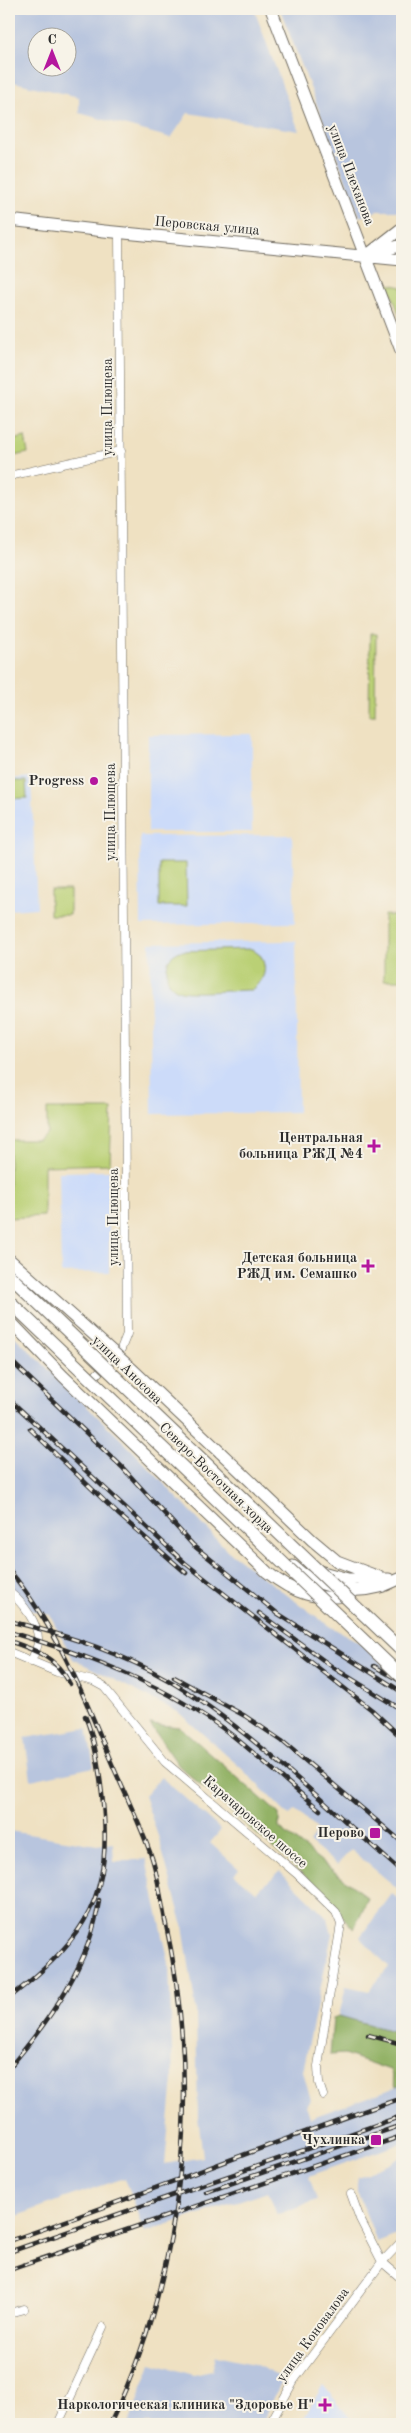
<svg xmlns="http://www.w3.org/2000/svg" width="411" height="2433" viewBox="0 0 411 2433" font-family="'Old Standard TT',serif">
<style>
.built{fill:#ccdbf9}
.industrial{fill:#b8c5de;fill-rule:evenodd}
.green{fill:#bad075;stroke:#727e50}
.forest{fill:#93b266;stroke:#5f6e48}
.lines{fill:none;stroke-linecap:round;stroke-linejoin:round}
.street-casing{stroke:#706b60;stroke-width:9}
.secondary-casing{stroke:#706b60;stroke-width:13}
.street{stroke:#fff;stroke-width:8}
.secondary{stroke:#fff;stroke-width:11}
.rail-casing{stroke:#2b2b2b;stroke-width:4.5}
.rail{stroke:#f7f3e8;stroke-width:2.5;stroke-dasharray:8;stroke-linecap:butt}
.secondary-bridge-casing{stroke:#706b60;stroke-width:13;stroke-linecap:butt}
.primary-bridge-casing{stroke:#706b60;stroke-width:14;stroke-linecap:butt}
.secondary-bridge{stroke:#fff;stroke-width:11}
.primary-bridge{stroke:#fff;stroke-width:12}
.poi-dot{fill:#b5179e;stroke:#f7f3e8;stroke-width:2}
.labels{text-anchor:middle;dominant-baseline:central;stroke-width:4;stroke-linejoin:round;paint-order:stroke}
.street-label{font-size:14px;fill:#2b2b2b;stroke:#f7f3e8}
.poi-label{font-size:14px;font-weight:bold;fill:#2b2b2b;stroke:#f7f3e8;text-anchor:end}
</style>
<rect width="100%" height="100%" fill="#f7f3e8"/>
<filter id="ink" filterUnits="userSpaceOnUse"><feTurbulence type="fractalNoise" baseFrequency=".02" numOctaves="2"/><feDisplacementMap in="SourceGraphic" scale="10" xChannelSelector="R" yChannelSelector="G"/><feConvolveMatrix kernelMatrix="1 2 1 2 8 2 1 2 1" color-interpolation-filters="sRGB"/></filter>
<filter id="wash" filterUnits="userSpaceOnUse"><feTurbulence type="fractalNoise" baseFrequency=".0096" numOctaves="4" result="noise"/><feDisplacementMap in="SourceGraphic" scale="20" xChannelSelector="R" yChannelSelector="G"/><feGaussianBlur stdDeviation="1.12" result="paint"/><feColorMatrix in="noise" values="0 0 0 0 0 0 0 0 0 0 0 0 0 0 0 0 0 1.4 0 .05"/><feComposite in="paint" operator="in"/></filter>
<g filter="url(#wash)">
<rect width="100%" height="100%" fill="#efe1c2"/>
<path class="built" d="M252,734V832H148V735Z
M31,777L37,908L9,910V779Z
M292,835L295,923L141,925L140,836Z
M296,941L298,1112L152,1114L150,943Z
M109,1171V1272L61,1273L59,1172Z
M323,2385L355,2424H300Z"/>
<path class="industrial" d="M9,9H254L299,131L188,113L171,138L79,113V97L9,81ZM38,38H68V68H38Z
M280,9H402V211H377L360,217Z
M9,1331L131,1449L228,1551L329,1626L402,1665V1892L351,1850L337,1865L309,1842L318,1830L295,1810L289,1816L241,1768L178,1712L73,1659L50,1615L28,1610L9,1589Z
M87,1728L94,1767L31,1780L25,1738Z
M161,1777L221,1830L210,1843L239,1869L234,1874L247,1885L256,1892L280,1871L328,1918L332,1934L303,2071L311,2100L306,2105L310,2118L402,2085V2143L309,2176L317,2200L277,2215L268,2191L145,2232L125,2178L62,2199L9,2219V1831L97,1845L113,1843L114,1862L146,1859L169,1963L173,2079L165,2164L203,2157L198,2117L196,2010L183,1926L159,1839L144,1796Z
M392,1894L402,1902V2063L392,2031L339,2016L346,1986L369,1991L389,1967L360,1937Z
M402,2156V2232L377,2242L357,2191V2183L358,2177L390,2164Z
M216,2356L254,2364L283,2378L262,2424H129L151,2363L194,2375L212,2371Z"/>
<path class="green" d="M388,284L402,287V322Z
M25,437L28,453L9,457V441Z
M370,634H376L375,715H369Z
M9,781H26L27,798L9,799Z
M159,863H186L187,906H159Z
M50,890H70V915H50Z
M384,915L402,916V980H384Z
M252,949L261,956C268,971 264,980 251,990C236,990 193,994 181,991C171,988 166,981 167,971C167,959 170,956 180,951Z
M47,1109H112L110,1164L44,1166V1216L9,1218V1140H38L47,1133Z"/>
<path class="forest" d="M150,1724L180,1727L279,1814V1828L368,1898L354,1929L307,1878L179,1766Z
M339,2016L392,2031L402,2063V2085L396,2087L390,2070L344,2054L330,2055L333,2018Z"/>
</g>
<g filter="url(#ink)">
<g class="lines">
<defs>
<path id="street" d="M9,476L121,451
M93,1378L121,1349L127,1334L119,233
M9,1592C22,1602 40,1624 38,1643C37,1649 33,1656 31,1662
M9,1652L57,1672L93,1681L104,1687L165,1762L297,1874L336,1912L341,1924L318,2066L319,2083L323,2095
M351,2194L360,2219L382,2262L402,2279
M9,2313L24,2309
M58,2424L103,2327
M270,2424L294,2380L382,2262L402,2241"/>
<path id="secondary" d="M271,9L402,353
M9,220L104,231L402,260
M372,254L402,245
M366,256L402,228
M9,1320L63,1376L267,1572C293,1593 317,1602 351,1595
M220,1452L312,1540L337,1561L379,1577
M293,1566C315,1587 351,1595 380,1587C388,1585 395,1580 402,1578
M319,1571L348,1579H389"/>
</defs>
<use href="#street" class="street-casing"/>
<use href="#secondary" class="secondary-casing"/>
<use href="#street" class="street"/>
<use href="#secondary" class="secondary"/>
<defs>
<path id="rail" d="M9,1359L122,1467L193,1545L277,1613L402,1692
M9,1399L185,1563L372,1710L402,1738
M30,1429L118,1514L186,1573
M9,1570C54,1624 83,1692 109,1757C123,1790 140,1823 152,1858C158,1877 161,1899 165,1920C202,2087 185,2269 110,2424
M259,1613L334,1668L402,1710
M9,1621C63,1634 120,1652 168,1680C252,1730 328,1808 402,1872
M9,1632C88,1655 167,1685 233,1736C263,1760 291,1786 320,1810
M9,1641C36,1650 56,1657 70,1684
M374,1666L402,1682
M174,1677L245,1716L282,1741L402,1842
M9,1998C87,1937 114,1896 102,1794C99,1769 95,1739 85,1716
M368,2035L402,2044
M9,2068C49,2021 91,1963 99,1900
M206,2192L402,2125
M9,2241C141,2196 270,2142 402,2098
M9,2252L402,2116
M9,2270L402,2136"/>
</defs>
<use href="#rail" class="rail-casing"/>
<use href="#rail" class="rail"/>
<defs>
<path id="secondary-bridge" d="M9,1259L131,1368L220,1452"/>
<path id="primary-bridge" d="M9,1275L402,1651
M9,1301L402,1677"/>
</defs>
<use href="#secondary-bridge" class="secondary-bridge-casing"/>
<use href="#primary-bridge" class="primary-bridge-casing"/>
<use href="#secondary-bridge" class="secondary-bridge"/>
<use href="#primary-bridge" class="primary-bridge"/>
</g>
</g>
<g class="poi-dot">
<circle cx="94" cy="781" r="5"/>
<path d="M371.5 1138.5h5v5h5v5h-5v5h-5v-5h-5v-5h5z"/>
<path d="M365.5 1258.5h5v5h5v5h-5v5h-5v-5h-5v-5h5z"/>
<rect x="369" y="1827" width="12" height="12" rx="2.5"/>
<rect x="370" y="2134" width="12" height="12" rx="2.5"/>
<path d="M322.5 2397.5h5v5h5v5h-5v5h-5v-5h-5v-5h5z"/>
</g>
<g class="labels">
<g class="street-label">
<text transform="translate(351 175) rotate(69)">улица Плеханова</text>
<text transform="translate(207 226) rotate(5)">Перовская улица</text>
<text transform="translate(108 407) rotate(-90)">улица Плющева</text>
<text transform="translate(111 812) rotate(-90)">улица Плющева</text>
<text transform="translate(114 1217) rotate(-90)">улица Плющева</text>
<text transform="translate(127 1370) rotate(44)">улица Аносова</text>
<text transform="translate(216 1478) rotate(44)">Северо-Восточная хорда</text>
<text transform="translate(255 1822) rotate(41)">Карачаровское шоссе</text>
<text transform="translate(313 2335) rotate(-54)">улица Коновалова</text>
</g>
<g class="poi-label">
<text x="84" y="781">Progress</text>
<text x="363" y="1138">Центральная<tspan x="363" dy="16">больница РЖД №4</tspan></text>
<text x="357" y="1258">Детская больница<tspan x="357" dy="16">РЖД им. Семашко</tspan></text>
<text x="364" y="1833">Перово</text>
<text x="365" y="2140">Чухлинка</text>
<text x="314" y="2405">Наркологическая клиника "Здоровье Н"</text>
</g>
</g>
<rect width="411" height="2433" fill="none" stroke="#f7f3e8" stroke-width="30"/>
<g transform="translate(52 52)"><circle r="24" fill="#f7f3e8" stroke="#a5a39c"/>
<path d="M0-4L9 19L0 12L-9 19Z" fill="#b5179e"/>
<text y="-8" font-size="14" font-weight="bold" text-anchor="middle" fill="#2b2b2b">С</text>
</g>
</svg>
